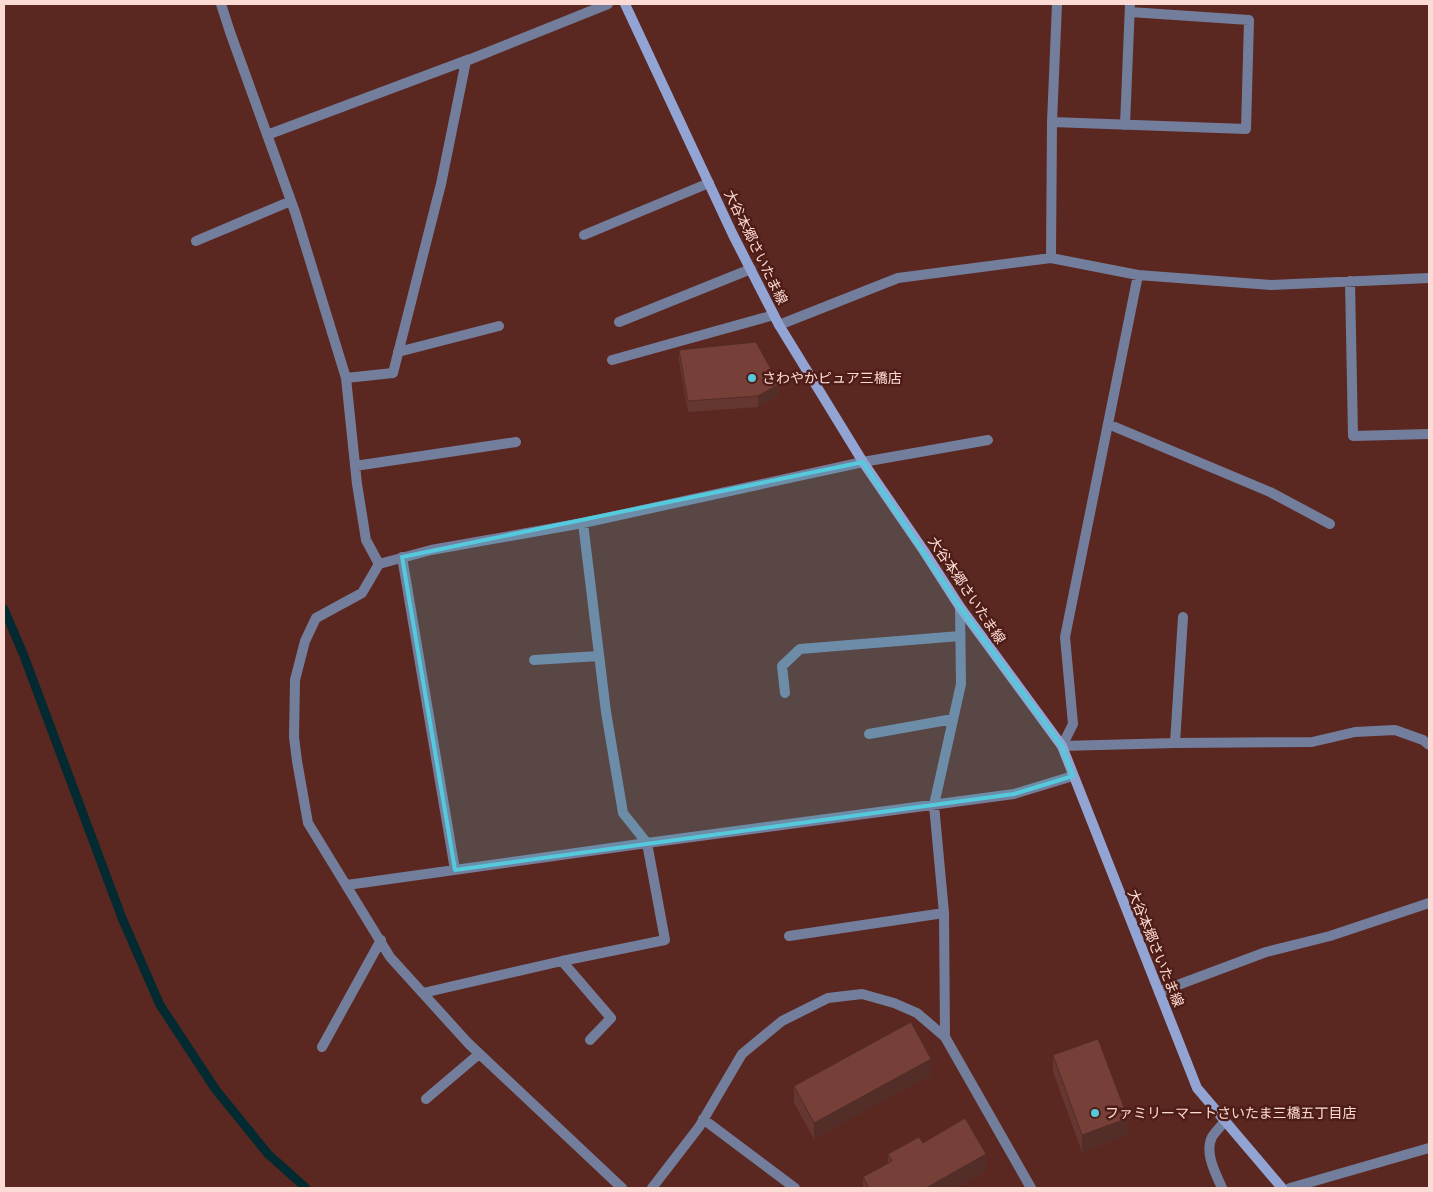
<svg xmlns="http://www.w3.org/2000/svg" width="1433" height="1192" viewBox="0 0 1433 1192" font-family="Arial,'Noto Sans JP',sans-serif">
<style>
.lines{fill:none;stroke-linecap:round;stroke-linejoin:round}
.stream{stroke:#032a30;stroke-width:9}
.service{stroke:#737e9c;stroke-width:10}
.minor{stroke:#737e9c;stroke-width:10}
.secondary{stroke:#92a4d4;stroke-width:10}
.wall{fill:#653730}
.shaded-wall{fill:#532d27}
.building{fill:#764038;stroke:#532d27}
.marked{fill:#54cadc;fill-opacity:0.2;stroke:#54cadc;stroke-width:4;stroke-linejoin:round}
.poi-dot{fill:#54cadc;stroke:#4f1d17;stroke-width:2}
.labels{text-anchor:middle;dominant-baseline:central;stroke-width:5;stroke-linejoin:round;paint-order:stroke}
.street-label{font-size:14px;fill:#fddbd5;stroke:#4f1d17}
.poi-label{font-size:14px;fill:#fddbd5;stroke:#4f1d17;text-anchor:start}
</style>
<rect width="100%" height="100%" fill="#5b2721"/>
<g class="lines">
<path class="stream" d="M4,609L24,656L122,918L160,1005L216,1090L268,1154L306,1188"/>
<path class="service" d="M612,360L774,315"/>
<path class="minor" d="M221,4L230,32L295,212L346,378
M608,4L466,61L441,184L393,373L346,378L357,484L366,540L379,564L431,550L583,523L863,462L988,440
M1052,122L1246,129L1249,20L1130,12
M1125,125L1130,4
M267,135L470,59
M584,235L709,183
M196,241L291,201
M1051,258L1052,122L1057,4
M1138,275L1065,637L1073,724L1062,746L1175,743L1312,742L1355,732L1395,730L1423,740L1429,745
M1350,281L1353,436L1429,434
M619,322L751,269
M779,325L898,278L1051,258L1138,275L1271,285L1429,278
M398,352L499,326
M1108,424L1270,492L1330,524
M355,466L516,442
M583,523L606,712L623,813L647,843L1014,794L1073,776
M402,557L455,870
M379,564L362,593L316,618L305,641L295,680L294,737L297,761L308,823L390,957L468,1043L622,1188
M960,607L961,684L934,805L944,913L945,1037L1031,1188
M534,660L599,656
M785,693L782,666L800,649L960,636
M869,734L953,719
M1175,743L1183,617
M347,885L647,843L665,940L562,961L423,993
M789,936L944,913
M562,961L611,1018L590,1040
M1159,992L1266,952L1330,936L1429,903
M322,1047L381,940
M426,1099L479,1054
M703,1119L795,1188
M652,1188L699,1127L742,1054L782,1021L828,998L862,994L894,1003L917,1013L945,1037
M1222,1188C1216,1174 1204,1153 1212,1137C1215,1132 1221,1126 1225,1121
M1290,1188L1429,1148"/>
<path class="secondary" d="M625,4L733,235L779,325L863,462L924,551L960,607L1062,746L1197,1088L1282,1188"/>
</g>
<path class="wall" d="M679,350L779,395L758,407L688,412L679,361Z
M1053,1055L1128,1135L1082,1152L1053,1072Z
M931,1075L814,1139L794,1103V1086Z
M923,1143L986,1171L956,1188H863V1177L888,1163V1154Z"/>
<path class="shaded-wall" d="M779,384V395L758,407V396Z
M931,1059V1075L814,1139V1123Z
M1128,1118V1135L1082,1152V1135Z
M986,1154V1171L956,1188H926Z"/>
<path class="building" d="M756,342L779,384L758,396L688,401L679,350Z
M911,1022L931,1059L814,1123L794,1086Z
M1098,1039L1128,1118L1082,1135L1053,1055Z
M965,1118L986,1154L926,1188H869L863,1177L892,1161L888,1154L919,1137L923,1143Z"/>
<path class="marked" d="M863,462L960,607L1062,746L1073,776L1014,794L455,870L402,557Z"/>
<g class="poi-dot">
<circle cx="752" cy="378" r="5"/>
<circle cx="1095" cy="1113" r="5"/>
</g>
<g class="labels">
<g class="street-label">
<text transform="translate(756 247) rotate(64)">大谷本郷さいたま線</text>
<text transform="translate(967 590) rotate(56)">大谷本郷さいたま線</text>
<text transform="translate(1156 948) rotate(68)">大谷本郷さいたま線</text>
</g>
<g class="poi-label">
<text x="762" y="378">さわやかピュア三橋店</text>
<text x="1105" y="1113">ファミリーマートさいたま三橋五丁目店</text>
</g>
</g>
<rect width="1433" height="1192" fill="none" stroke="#fddbd5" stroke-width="10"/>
</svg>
